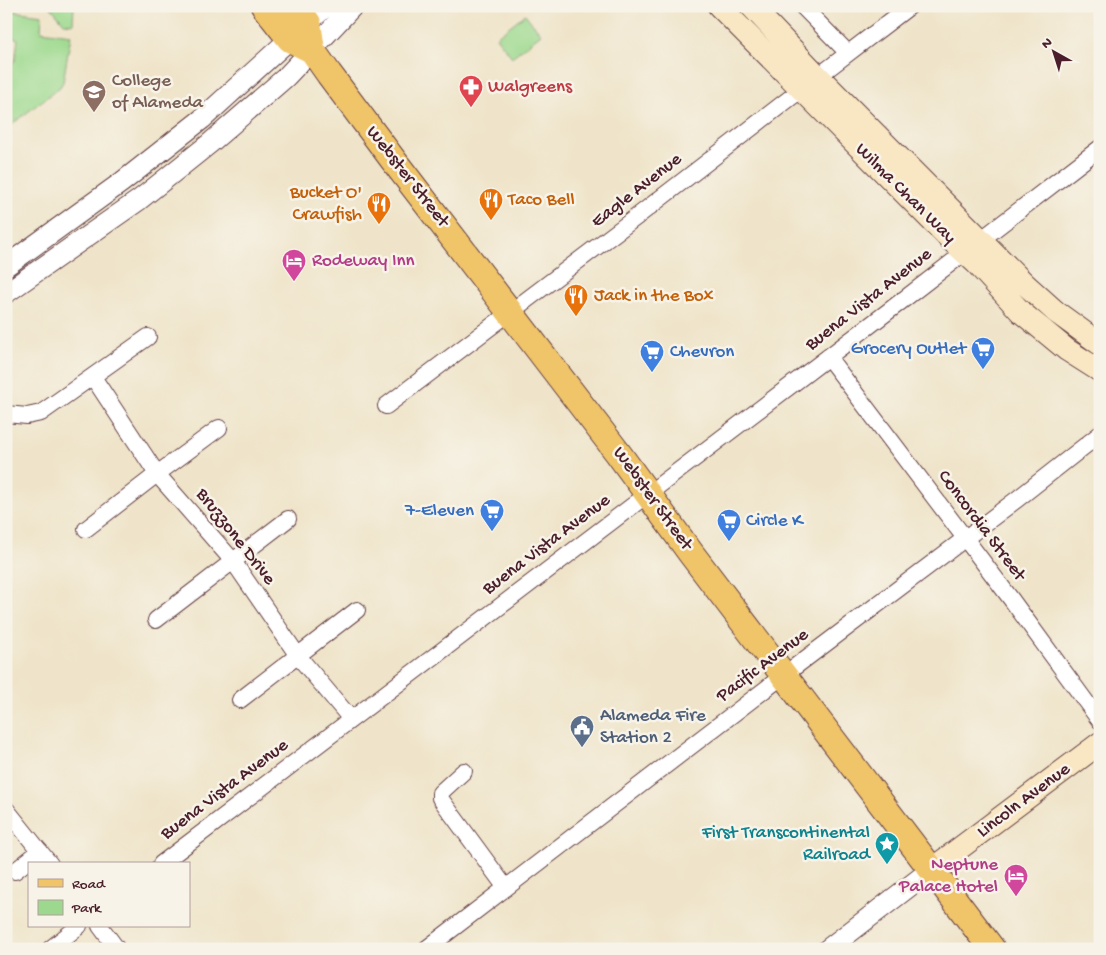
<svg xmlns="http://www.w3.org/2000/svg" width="1106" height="955" viewBox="0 0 1106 955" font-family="'Gochi Hand',sans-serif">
	<rect width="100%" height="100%" fill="#f7f3e8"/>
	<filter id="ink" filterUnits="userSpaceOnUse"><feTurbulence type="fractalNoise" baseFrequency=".02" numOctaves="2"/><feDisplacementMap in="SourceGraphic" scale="10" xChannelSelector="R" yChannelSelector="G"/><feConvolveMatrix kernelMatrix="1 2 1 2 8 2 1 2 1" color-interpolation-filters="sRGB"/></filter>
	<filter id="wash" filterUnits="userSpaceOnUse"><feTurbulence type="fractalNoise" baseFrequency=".0096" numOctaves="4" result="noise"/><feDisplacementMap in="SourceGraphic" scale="20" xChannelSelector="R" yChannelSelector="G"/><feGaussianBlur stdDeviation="1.12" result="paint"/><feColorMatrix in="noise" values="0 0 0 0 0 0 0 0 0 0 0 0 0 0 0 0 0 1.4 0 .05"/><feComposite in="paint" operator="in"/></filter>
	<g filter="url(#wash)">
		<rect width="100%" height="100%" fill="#efe4c9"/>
		<path fill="#9cd98e" stroke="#737c5c" d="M50,6H74L73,24L64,23Z
			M6,10L42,15L41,31L71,35L63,82L60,87L6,129V67L15,61L18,39L6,36Z
			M525,14L541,34L512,57L496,37Z"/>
	</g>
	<g filter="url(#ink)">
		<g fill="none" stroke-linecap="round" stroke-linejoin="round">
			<defs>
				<path id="minor" d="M802,6L848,53
					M828,357L1011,599L1100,721
					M93,377L157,474L233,561L298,656L351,719
					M386,406L635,218L829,68L910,6
					M6,414L27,416L41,413L148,337
					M86,529L157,474L219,428
					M156,620L288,519
					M240,700L357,610
					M464,771L440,793V798L506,888
					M6,809L50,864
					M161,864L890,310L1100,148
					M15,871L40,851
					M100,926L117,949
					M50,949L79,926
					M426,949L784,675L1016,500L1100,434"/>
				<path id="tertiary" d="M6,266L122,182L202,119L326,6
					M6,293L139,200L209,144L286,77L353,6
					M828,949L932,869"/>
				<path id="secondary" d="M719,6L952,241L977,264L1021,312L1067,350L1100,371
					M751,6L818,76L1026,285L1056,312L1100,344
					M932,869L1100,743"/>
				<path id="primary" d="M264,6L290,39L312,50
					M296,6L308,23L312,50L329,74L394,161L618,453L690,552L992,949"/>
			</defs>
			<use href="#minor" stroke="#633d43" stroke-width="18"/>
			<use href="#tertiary" stroke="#633d43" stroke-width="22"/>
			<use href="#secondary" stroke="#633d43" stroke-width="24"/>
			<use href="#primary" stroke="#633d43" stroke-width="28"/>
			<use href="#minor" stroke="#fff" stroke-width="16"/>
			<use href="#tertiary" stroke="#fff" stroke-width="20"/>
			<use href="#secondary" stroke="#f9e7c3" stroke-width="22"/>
			<use href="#primary" stroke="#f0c469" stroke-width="26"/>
		</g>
	</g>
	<defs>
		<symbol id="pharmacy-pin" viewBox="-11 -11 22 30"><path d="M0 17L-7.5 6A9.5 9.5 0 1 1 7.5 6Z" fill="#e0444e" stroke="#f7f3e8"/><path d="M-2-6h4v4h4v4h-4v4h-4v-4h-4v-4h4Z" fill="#fff"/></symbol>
		<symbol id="university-pin" viewBox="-11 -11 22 30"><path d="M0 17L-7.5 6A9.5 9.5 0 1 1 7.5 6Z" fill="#8d6e63" stroke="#f7f3e8"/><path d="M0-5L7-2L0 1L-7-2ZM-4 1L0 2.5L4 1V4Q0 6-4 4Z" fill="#fff"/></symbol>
		<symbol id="restaurant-pin" viewBox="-11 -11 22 30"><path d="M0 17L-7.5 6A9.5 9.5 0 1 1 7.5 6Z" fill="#e8710a" stroke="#f7f3e8"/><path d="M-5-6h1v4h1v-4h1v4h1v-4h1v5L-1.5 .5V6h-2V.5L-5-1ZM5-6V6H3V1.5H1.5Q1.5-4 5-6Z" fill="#fff"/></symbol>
		<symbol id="hotel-pin" viewBox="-11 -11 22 30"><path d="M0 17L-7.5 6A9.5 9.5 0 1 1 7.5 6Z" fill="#d1479c" stroke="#f7f3e8"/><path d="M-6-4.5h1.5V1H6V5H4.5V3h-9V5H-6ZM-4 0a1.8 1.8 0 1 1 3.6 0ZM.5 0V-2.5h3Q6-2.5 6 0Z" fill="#fff"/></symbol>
		<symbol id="supermarket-pin" viewBox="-11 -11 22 30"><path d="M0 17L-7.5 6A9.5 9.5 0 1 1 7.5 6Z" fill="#3f7fe0" stroke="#f7f3e8"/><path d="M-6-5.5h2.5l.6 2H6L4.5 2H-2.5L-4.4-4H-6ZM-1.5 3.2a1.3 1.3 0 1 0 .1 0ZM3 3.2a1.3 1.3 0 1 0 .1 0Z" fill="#fff"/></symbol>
		<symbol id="civic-pin" viewBox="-11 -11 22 30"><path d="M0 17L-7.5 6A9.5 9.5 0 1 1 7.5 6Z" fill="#5c6f8a" stroke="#f7f3e8"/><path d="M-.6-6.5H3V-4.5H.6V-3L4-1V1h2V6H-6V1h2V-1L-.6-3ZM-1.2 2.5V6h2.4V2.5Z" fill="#fff"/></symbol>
		<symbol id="sight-pin" viewBox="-11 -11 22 30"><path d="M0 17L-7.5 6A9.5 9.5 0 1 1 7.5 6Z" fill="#0f9aa8" stroke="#f7f3e8"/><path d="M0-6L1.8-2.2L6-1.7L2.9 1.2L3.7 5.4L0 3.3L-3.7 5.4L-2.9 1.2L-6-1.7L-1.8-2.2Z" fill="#fff"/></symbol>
	</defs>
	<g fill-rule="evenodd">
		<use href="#pharmacy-pin" x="457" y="73" width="28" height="38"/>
		<use href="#university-pin" x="80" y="78" width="28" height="38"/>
		<use href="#restaurant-pin" x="477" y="186" width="28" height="38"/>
		<use href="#restaurant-pin" x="365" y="190" width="28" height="38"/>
		<use href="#hotel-pin" x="280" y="247" width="28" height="38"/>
		<use href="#restaurant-pin" x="562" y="282" width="28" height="38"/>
		<use href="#supermarket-pin" x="969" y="335" width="28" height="38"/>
		<use href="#supermarket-pin" x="638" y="338" width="28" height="38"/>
		<use href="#supermarket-pin" x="478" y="497" width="28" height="38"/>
		<use href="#supermarket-pin" x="715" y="507" width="28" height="38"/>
		<use href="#civic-pin" x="568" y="713" width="28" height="38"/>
		<use href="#sight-pin" x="873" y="830" width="28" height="38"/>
		<use href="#hotel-pin" x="1002" y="862" width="28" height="38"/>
	</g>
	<g text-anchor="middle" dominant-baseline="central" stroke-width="5" stroke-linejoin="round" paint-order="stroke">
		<g font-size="19" fill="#785e54" stroke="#f7f3e8" text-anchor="start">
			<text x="112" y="81">College<tspan x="112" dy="22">of Alameda</tspan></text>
		</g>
		<g font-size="19" fill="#be3a42" stroke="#f7f3e8" text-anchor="start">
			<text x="488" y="87">Walgreens</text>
		</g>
		<g font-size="19" fill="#4a1f2b" stroke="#f7f3e8">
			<text transform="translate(407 177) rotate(52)">Webster Street</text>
			<text transform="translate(637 191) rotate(-38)">Eagle Avenue</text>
			<text transform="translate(905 194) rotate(45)">Wilma Chan Way</text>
			<text transform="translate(869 300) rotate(-38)">Buena Vista Avenue</text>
			<text transform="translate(652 499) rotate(54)">Webster Street</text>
			<text transform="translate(981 526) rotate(53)">Concordia Street</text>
			<text transform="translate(235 537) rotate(52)">Bruzzone Drive</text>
			<text transform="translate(547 545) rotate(-37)">Buena Vista Avenue</text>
			<text transform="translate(763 666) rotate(-37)">Pacific Avenue</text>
			<text transform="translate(225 790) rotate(-37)">Buena Vista Avenue</text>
			<text transform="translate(1024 801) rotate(-37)">Lincoln Avenue</text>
		</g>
		<g font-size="19" fill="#c56008" stroke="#f7f3e8" text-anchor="start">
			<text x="362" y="193" text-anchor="end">Bucket O'<tspan x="362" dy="22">Crawfish</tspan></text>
			<text x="508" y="200">Taco Bell</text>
			<text x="594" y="296">Jack in the Box</text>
		</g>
		<g font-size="19" fill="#b23c85" stroke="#f7f3e8" text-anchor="start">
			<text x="312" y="261">Rodeway Inn</text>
			<text x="998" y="865" text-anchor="end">Neptune<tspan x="998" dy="22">Palace Hotel</tspan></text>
		</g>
		<g font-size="19" fill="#366cbe" stroke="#f7f3e8" text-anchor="end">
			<text x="966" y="349">Grocery Outlet</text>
			<text x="670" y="352" text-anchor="start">Chevron</text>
			<text x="474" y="511">7-Eleven</text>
			<text x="746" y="521" text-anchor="start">Circle K</text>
		</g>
		<g font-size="19" fill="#4e5e75" stroke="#f7f3e8" text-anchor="start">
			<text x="600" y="716">Alameda Fire<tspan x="600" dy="22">Station 2</tspan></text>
		</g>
		<g font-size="19" fill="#0d838f" stroke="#f7f3e8" text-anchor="end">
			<text x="870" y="833">First Transcontinental<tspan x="870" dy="22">Railroad</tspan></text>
		</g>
	</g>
	<rect width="1106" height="955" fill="none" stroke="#f7f3e8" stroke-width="25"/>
	<rect x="28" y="862" width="162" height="65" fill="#f7f3e8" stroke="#b29e9c"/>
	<rect x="38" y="879" width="25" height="8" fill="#f0c469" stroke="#b29e9c"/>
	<text x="72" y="888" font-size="15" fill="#4a1f2b">Road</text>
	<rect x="38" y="900" width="25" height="15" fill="#9cd98e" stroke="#b29e9c"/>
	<text x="72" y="912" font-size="15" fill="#4a1f2b">Park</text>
	<g transform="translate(1054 52) rotate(321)" stroke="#f7f3e8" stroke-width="4" paint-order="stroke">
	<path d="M0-4L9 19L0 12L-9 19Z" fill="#4a1f2b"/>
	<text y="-8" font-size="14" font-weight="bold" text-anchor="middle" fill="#4a1f2b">N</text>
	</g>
</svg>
